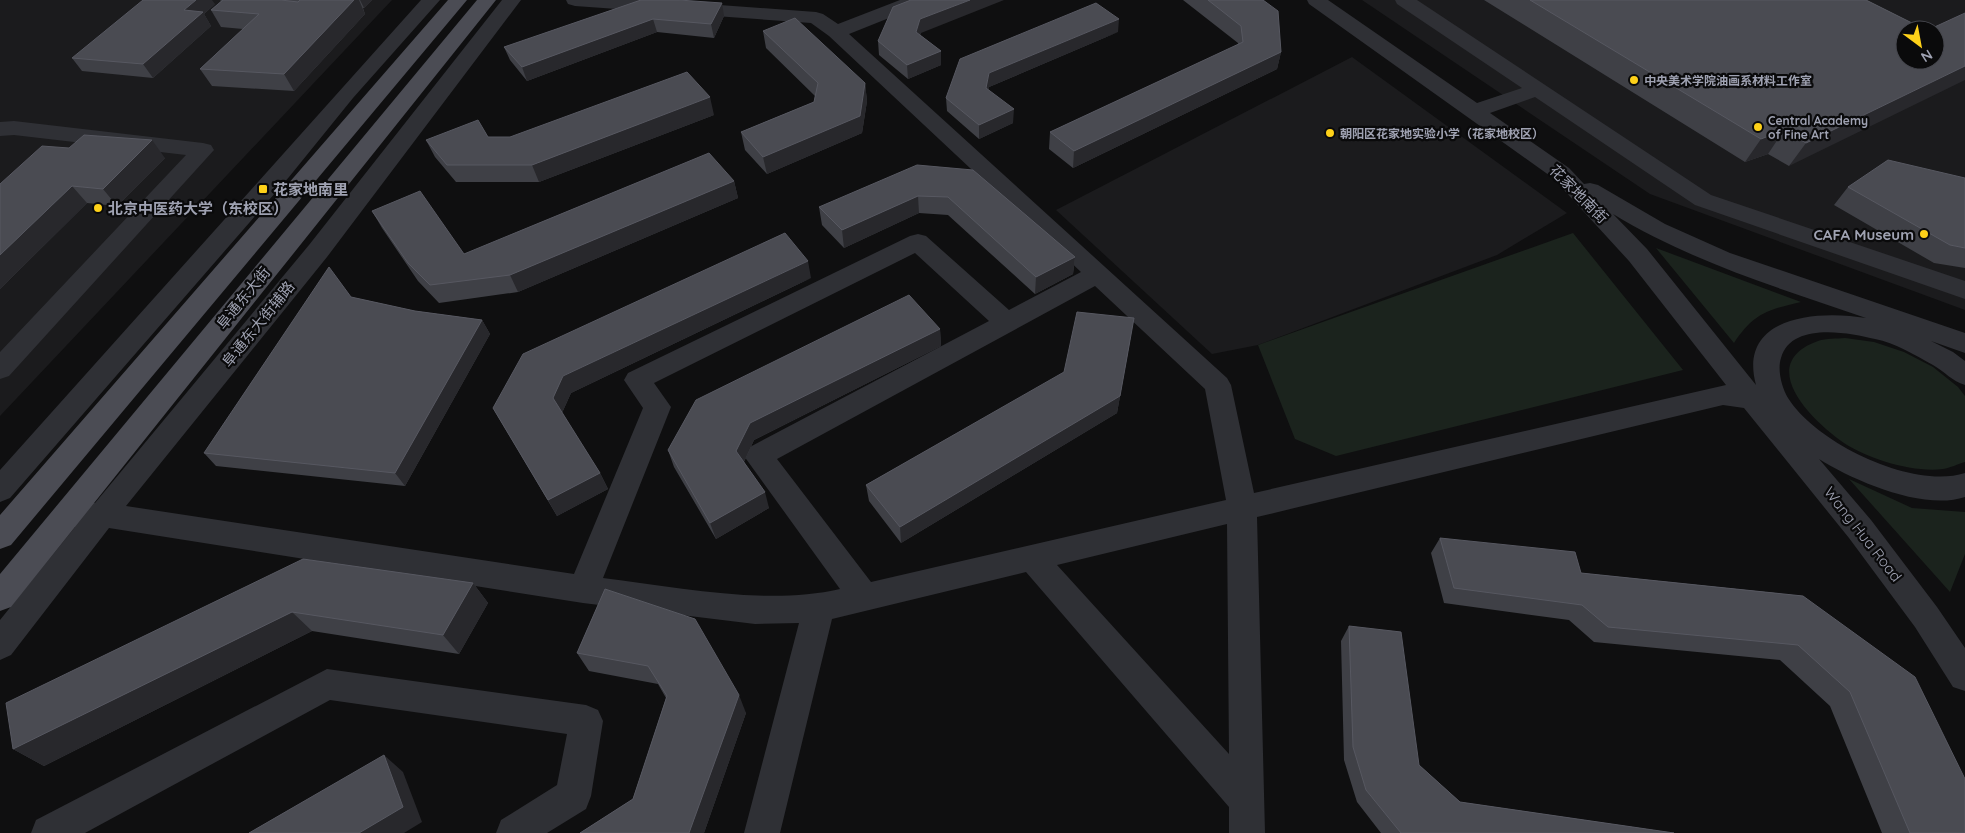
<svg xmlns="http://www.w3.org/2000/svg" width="1965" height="833" viewBox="0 0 1965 833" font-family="Quicksand,'Noto Sans SC',sans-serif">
	<rect width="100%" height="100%" fill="#0f0f10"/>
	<path fill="#1b1b1d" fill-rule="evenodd" d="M0,0H392L0,416Z
		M1362,0H1965V310L1650,194ZM1905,30H1935V60H1905Z
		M1352,57L1567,213L1497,255L1258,345L1212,354L1056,210Z"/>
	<path fill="#1b231d" d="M1573,233L1683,370L1336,456L1295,439L1258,345Z
		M1656,248L1801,302C1767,310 1754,313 1734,343Z
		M1845,338L1874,342L1904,352L1933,367L1958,387L1965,396V462C1958,464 1950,468 1943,469C1913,473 1869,459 1844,443C1812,421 1754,364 1818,341C1826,338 1837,339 1845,338Z
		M1849,479L1912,508L1965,512V554L1950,592Z"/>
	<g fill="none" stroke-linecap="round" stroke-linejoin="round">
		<path fill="#2f3035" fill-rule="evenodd" d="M421,0H440L353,98L289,177L10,498L0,502V470Z
			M502,0H521L327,257L126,506L574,574L643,408L624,380L628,373L910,236L918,234L926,236L1009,310L1081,272L829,36L811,23L575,6L568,4L566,0H651L816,12L823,14L838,24L900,0H926L924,4L849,34L1227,378L1231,385L1254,493L1726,385L1629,261L1553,178L1309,4L1307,0H1328L1477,103L1522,88L1397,4L1395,0H1417L1711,195L1965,281V299L1695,205L1535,97L1490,113L1569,168L1584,184L1590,183L1598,185L1665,224L1730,253L1965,333V353L1931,341L1953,352L1965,361V385C1952,381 1945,372 1933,365C1915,355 1895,343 1875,339C1847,332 1791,322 1781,358C1777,370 1782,388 1788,398C1816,443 1913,490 1965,473V497C1924,511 1854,481 1819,459L1871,520L1937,607L1965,648V691L1953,687L1915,627L1849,538L1744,408L1723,405L1257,517L1265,833H1229V807L1026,572L832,619L780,833H744L799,623L755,624L583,603L109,528L11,655L0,660V620L75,527L57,524L52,515L57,506L67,503H95L309,245ZM1613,214C1692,262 1779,288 1866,318C1819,310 1737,315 1756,385L1647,249ZM915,253L989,321L748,448L744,456L840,589C766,606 678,587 603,578L671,407L654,383ZM1095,286L1205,389L1226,500L871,582L777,459ZM1227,524L1229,754L1057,565Z
			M14,121L203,143L211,145L214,150L9,376L0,379V352L186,155L14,135L0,136V122Z
			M327,669L586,705L598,710L603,721L591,796L586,809L547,833H496L501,820L557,785L567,734L330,700L85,833H31L36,820Z"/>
		<path fill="#4b4c54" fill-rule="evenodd" d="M448,0H467L11,545L0,549V515Z
			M477,0H496L11,607L0,611V574Z"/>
	</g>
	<path fill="#3f4046" d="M220,0H372L364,8H363L365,14L294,91L212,86L200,69L243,29L221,27L211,10L221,1Z
		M641,0L724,16L714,38L657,32L527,81L510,60L504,47Z
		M1183,0H1263L1281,52L1277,69L1073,168L1049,149L1050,132L1238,45V43Z
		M1484,0H1866L1926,30L1789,166L1768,154L1745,162Z
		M215,4L204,14L211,26L153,78L82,71L72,58Z
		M763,31L865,83L867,101L862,133L767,174L745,150L741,132L814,102L815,96L766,48Z
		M1118,32L989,87L988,90L1013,123L979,139L947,111L946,98Z
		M921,33L920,35L941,51V65L908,79L879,55L878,41Z
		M714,115L539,182H456L435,157L426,140L488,137H510Z
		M69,148L165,158L117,206L87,203L0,289V184Z
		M973,170L1075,257L1073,274L1035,294L948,215L919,213L844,248L822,225L819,207Z
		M1965,178V268L1934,263L1834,205L1848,187Z
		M734,181L738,198L518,292L439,303L418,281L382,228L372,211L464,254Z
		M811,278L571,393L562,413L600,473L608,489L557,516L493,408Z
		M351,297L415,311L482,320L490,334L405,486L216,466L204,453Z
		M940,329L941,346L754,440L744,462L769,508L716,539L674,467L668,450Z
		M1131,335L1117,413L901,543L869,501L866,485Z
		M1440,538L1581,573L1803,596L1965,833H1882L1830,706L1780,660L1594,642L1569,620L1444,603L1431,553Z
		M303,559L473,583L488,603L459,654L312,631L44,766L13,749Z
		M605,589L746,713L704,833H580L633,799L666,698L658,684L589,671L577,653Z
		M1349,626L1419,765L1460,802L1674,833H1381L1357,802L1344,760L1341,641Z"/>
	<path fill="#28282c" d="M196,0H212L215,4L204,14L211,26L153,78L143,64L184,10Z
		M354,0H359L365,14L294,91L284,74Z
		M360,0H372L364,8Z
		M970,0H1004L921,33L917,46L916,32L920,19Z
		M722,3L724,16L714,38L711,24Z
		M653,19L657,32L527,81L522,67Z
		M1119,19L1118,32L989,87L986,101V88L989,73Z
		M941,51V65L908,79L907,65Z
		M1281,52L1277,69L1073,168L1074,151Z
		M1965,66V80L1789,166L1806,143Z
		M865,83L867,101L862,133L767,174L763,157Z
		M710,97L714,115L539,182L532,165Z
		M1014,109L1013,123L979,139V125Z
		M1784,130L1768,154L1745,162L1761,139Z
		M152,140L165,158L117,206L103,189Z
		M734,181L738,198L518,292L510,275Z
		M72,186L87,203L0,289V255Z
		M918,196L919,213L844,248L842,230Z
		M1075,257L1073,274L1035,294L1036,277Z
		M808,261L811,278L571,393L561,415L553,398L563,376Z
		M1134,318L1117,413L901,543L900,527Z
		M482,320L490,334L405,486L395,473Z
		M940,329L941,346L754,440L741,468L736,451L750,423Z
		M600,473L608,489L557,516L548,500Z
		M765,492L769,508L716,539L710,523Z
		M473,583L488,603L459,654L443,635Z
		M292,612L312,631L44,766L13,749Z
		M739,695L746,713L704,833H689Z
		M384,755L403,772L422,822L404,833H359Z"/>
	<path fill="#4a4b52" stroke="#575861" d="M143,0H196L184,10L203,12L143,64L72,58Z
		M223,0H281L298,2L300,0H354L284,74L200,69L259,14L211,10Z
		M641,0H679L722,3L711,24L653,19L522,67L504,47Z
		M911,0H970L920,19L916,32L941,51L907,65L878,41L893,7Z
		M1208,0H1263L1278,11L1281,52L1074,151L1050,132L1243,42L1241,26Z
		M1530,0H1866L1926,30H1905V60H1935V30H1928L1965,13V66L1806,143L1784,130L1761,139Z
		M1096,3L1119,19L989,73L986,88L1014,109L979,125L946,98L960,59Z
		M795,18L865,83L860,116L763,157L741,132L814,102L818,83L763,31Z
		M687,72L710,97L532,165H447L426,140L478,120L488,137H510Z
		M84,135L152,140L103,189L72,186L0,255V184L42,146L69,148Z
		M709,153L734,181L510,275L430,285L408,263L372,211L420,191L464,254Z
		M1888,160L1965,178V248L1950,245L1848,187Z
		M917,165L973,170L1075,257L1036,277L948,197L918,196L842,230L819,207Z
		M785,233L808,261L563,376L553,398L600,473L548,500L493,408L523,354Z
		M329,267L351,297L415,311L482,320L395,473L204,453Z
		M909,295L940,329L750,423L736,451L765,492L710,523L668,450L696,400Z
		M1077,312L1134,318L1120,396L900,527L866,485L1064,372Z
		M1440,538L1575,552L1581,573L1803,596L1915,677L1965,779V833H1910L1850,692L1798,645L1608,627L1582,605L1454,588Z
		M303,559L473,583L443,635L292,612L13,749L6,703Z
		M605,589L695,619L739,695L689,833H580L633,799L667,696L648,666L577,653Z
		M1349,626L1401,632L1419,765L1460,802L1674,833H1401L1366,790L1353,747Z
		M384,755L403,807L359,833H249Z"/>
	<g fill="#fed119" stroke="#0a0a0b" stroke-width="2">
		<circle cx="1634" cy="80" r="5"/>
		<circle cx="1758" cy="127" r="5"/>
		<circle cx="1330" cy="133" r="5"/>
		<rect x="258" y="184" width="10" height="10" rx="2.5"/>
		<circle cx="98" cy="208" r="5"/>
		<circle cx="1924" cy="234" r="5"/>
	</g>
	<g text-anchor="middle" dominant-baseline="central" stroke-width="4.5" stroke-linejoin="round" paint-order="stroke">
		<g font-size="12" font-weight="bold" fill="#9fa2b2" stroke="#0a0a0b" text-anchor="start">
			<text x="1644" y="80">中央美术学院油画系材料工作室</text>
			<text x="1768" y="120">Central Academy<tspan x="1768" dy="14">of Fine Art</tspan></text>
			<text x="1340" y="133">朝阳区花家地实验小学（花家地校区）</text>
		</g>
		<g font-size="15" font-weight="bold" fill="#9fa2b2" stroke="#0a0a0b" text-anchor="start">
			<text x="273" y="189">花家地南里</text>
			<text x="108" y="208">北京中医药大学（东校区）</text>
			<text x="1914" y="234" text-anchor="end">CAFA Museum</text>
		</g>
		<g font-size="15" fill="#9fa2b2" stroke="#0a0a0b">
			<text transform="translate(1579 194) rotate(45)">花家地南街</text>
			<text transform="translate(243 298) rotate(-51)">阜通东大街</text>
			<text transform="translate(258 324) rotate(-51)">阜通东大街辅路</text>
			<text transform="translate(1863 534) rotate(52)">Wang Hua Road</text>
		</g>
	</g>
	<g transform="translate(1920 45) rotate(148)"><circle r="24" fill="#0a0a0b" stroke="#46474e"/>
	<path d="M0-4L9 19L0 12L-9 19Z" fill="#fed119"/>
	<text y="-8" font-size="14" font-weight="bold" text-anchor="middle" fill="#9fa2b2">N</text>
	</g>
</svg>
